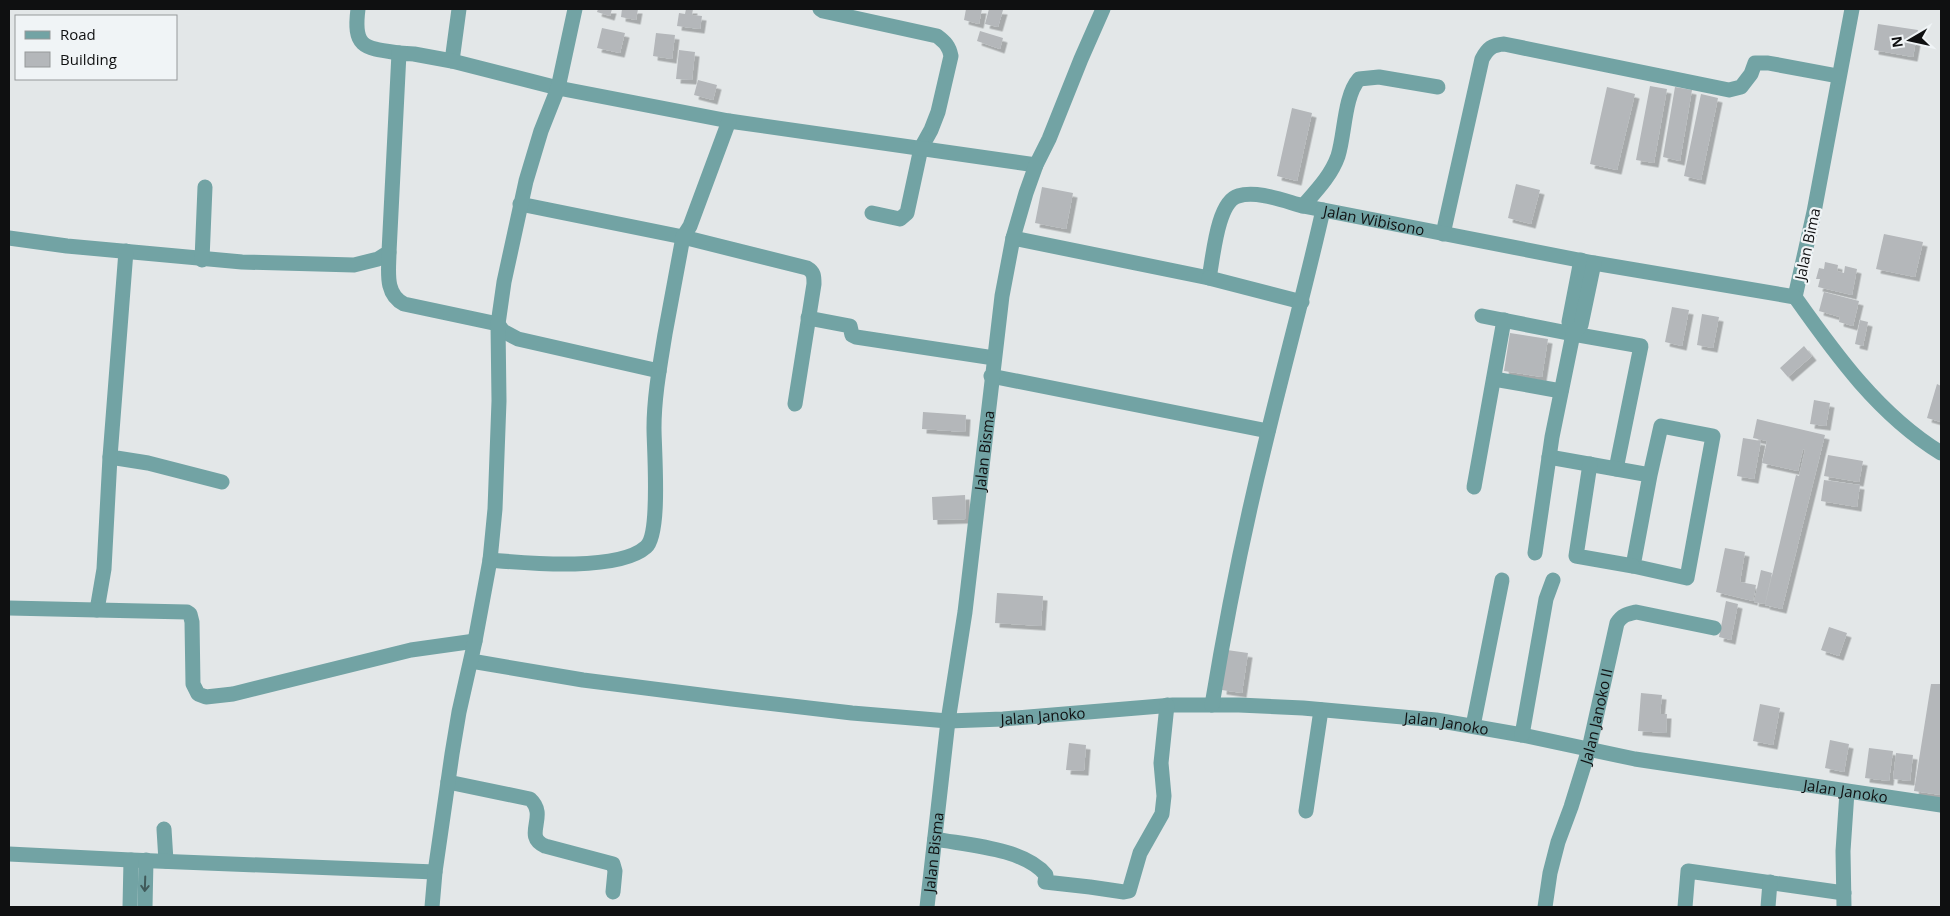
<svg xmlns="http://www.w3.org/2000/svg" width="1950" height="916" viewBox="0 0 1950 916" font-family="'Open Sans',sans-serif">
	<defs>
		<filter id="shadow"><feDropShadow dx="4.5" dy="4.5" stdDeviation="0" flood-color="#0004"/></filter>
	</defs>
	<rect width="100%" height="100%" fill="#e3e7e8"/>
	<path fill="#b4b7ba" filter="url(#shadow)" d="M598,9H612L610,16L597,12Z
		M622,9H638L636,20L621,17Z
		M686,9H693L692,15L702,16L700,29L677,26L679,13L685,14Z
		M966,9H982L979,24L964,20Z
		M989,9L1003,10L998,27L985,24Z
		M1878,24L1918,30L1913,57L1874,50Z
		M602,28L625,33L620,53L597,48Z
		M980,31L1003,38L1000,49L977,41Z
		M656,33L675,35L672,59L653,56Z
		M679,50L695,52L692,80L676,79Z
		M698,80L717,85L713,100L694,95Z
		M1650,86L1667,89L1654,163L1636,160Z
		M1607,87L1635,94L1617,170L1590,164Z
		M1675,87L1692,90L1680,161L1663,157Z
		M1701,94L1718,98L1701,180L1684,176Z
		M1292,108L1312,113L1297,181L1277,176Z
		M1516,184L1540,190L1531,224L1508,218Z
		M1042,187L1073,193L1066,229L1035,223Z
		M1884,234L1923,242L1915,277L1876,269Z
		M1825,262L1838,265L1837,271L1844,273L1845,266L1857,269L1852,295L1818,287L1820,279H1816L1819,268L1824,269Z
		M1824,292L1859,301L1853,326L1839,322L1840,317L1819,311Z
		M1672,307L1689,310L1682,346L1665,342Z
		M1702,314L1719,317L1713,348L1697,345Z
		M1860,320L1868,322L1863,346L1855,344Z
		M1510,333L1548,339L1542,377L1504,371Z
		M1804,346L1812,356L1788,377L1780,368Z
		M1937,384L1941,386V422L1927,418Z
		M1814,400L1830,403L1826,426L1810,424Z
		M923,412L966,415L965,432L922,429Z
		M1757,419L1825,435L1782,609L1765,605L1796,475L1799,476L1805,450L1803,449L1798,471L1762,463L1767,441L1753,438Z
		M1743,438L1761,441L1754,479L1737,476Z
		M1828,455L1863,461L1859,482L1824,476Z
		M1824,480L1860,485L1857,507L1821,501Z
		M965,495L966,519L933,520L932,497Z
		M1725,548L1745,552L1740,582L1756,585L1753,601L1716,592Z
		M1761,570L1772,573L1765,604L1754,602Z
		M997,593L1043,596L1041,626L995,623Z
		M1726,601L1738,604L1731,640L1719,637Z
		M1829,627L1847,633L1839,656L1821,650Z
		M1227,650L1248,653L1242,693L1222,690Z
		M1931,684H1941V795L1914,791Z
		M1641,693L1662,695L1660,714H1667L1666,733L1638,731Z
		M1760,704L1780,708L1773,745L1753,741Z
		M1830,740L1849,744L1844,772L1825,768Z
		M1069,743L1086,745L1084,771L1066,770Z
		M1869,748L1893,751L1889,781L1865,778Z
		M1896,753L1913,755L1910,781L1893,779Z"/>
	<g fill="none" stroke-linecap="round" stroke-linejoin="round">
		<g stroke="#72a3a4" stroke-width="15">
			<path d="M358,9C353,48 364,48 399,53"/>
			<path d="M820,9L823,11L937,36C945,42 949,46 951,56L938,112L931,130L921,148L907,213L900,219L872,213"/>
			<path d="M1852,9L1814,212L1795,297C1836,355 1879,415 1941,453"/>
			<path d="M452,61L459,9"/>
			<path d="M520,204L683,237L807,268C814,272 814,276 814,284L795,404"/>
			<path d="M1303,206C1316,191 1331,176 1338,156C1345,134 1344,96 1359,79L1379,77L1438,87"/>
			<path d="M1443,234L1482,59C1488,48 1492,45 1504,44L1729,90L1741,87L1751,74L1755,63H1768L1838,76"/>
			<path d="M9,238L67,246L242,262L354,265L378,259L389,252L399,53L414,54L452,61L558,88L729,121L1036,165"/>
			<path id="s1" d="M1013,238L1209,278C1213,259 1217,202 1238,196C1257,190 1284,201 1303,206L1594,263L1795,297"/>
			<path d="M126,251L110,457L148,463L222,482"/>
			<path d="M389,252C389,270 384,294 404,304L498,324L503,331L518,339L659,371"/>
			<path d="M202,260L205,187"/>
			<path d="M1209,278L1302,302"/>
			<path d="M1482,316L1573,334L1569,322L1581,260"/>
			<path d="M808,318L850,326L852,335L856,337L994,358"/>
			<path d="M1573,334L1641,346L1616,469"/>
			<path d="M991,376L1268,431"/>
			<path d="M1494,379L1561,391"/>
			<path d="M1549,457L1650,475L1633,566L1687,578L1713,436L1661,426L1650,475"/>
			<path d="M1590,464L1576,556L1633,566"/>
			<path d="M1474,487L1504,320"/>
			<path d="M1535,553L1552,437L1573,334L1581,325L1594,263"/>
			<path d="M490,560C526,563 618,572 646,547C661,534 654,450 654,428C654,397 660,365 665,334C671,302 677,269 683,237L690,226L729,121"/>
			<path d="M9,608L97,610L104,569L110,457"/>
			<path d="M97,610L187,612L190,614L192,622L193,684L198,694L206,697L233,694L411,650L475,641"/>
			<path id="s2" d="M471,661L583,680L732,699L852,713L948,721L1003,719L1173,705H1239L1303,708L1436,720L1522,735L1635,759L1941,805"/>
			<path d="M1212,705C1226,620 1243,534 1264,449C1283,369 1305,290 1323,210"/>
			<path d="M1473,726L1502,580"/>
			<path d="M1522,735L1546,599L1553,580"/>
			<path d="M448,782L530,799C549,816 522,836 545,846L613,864L615,871L613,892"/>
			<path d="M1306,811L1321,710"/>
			<path d="M164,829L166,861"/>
			<path d="M935,839C967,845 1024,848 1046,875L1045,882L1090,887L1124,892L1129,891L1140,853L1162,814L1164,796L1161,763L1167,705"/>
			<path d="M9,854L131,860L435,872"/>
			<path d="M130,907L131,860"/>
			<path d="M145,907L146,860"/>
			<path d="M432,907L435,872L452,754L459,712L475,641L490,560L495,509L499,401L498,324L504,282L526,181L541,131L558,88L575,9"/>
			<path id="s3" d="M927,907L948,721L965,612L1002,296L1013,238L1026,193L1036,165L1049,139L1081,59L1103,9"/>
			<path id="s4" d="M1545,907L1550,873L1558,842L1571,807L1589,749L1617,623C1622,615 1627,614 1636,612L1714,628"/>
			<path d="M1685,907L1688,871L1844,893"/>
			<path d="M1768,907L1770,882"/>
			<path d="M1844,907L1843,851L1847,792"/>
		</g>
	</g>
	<defs><path id="oneway-shaft" d="M-6 0H5M1.5-3L5.5 0L1.5 3" fill="none" stroke-width="1.6" stroke-linecap="round" stroke-linejoin="round" transform="scale(1.25)"/></defs>
	<use stroke="#405a5a" href="#oneway-shaft" transform="translate(145 884) rotate(92)"/>
	<g text-anchor="middle" dominant-baseline="central" stroke-width="4.5" stroke-linejoin="round" paint-order="stroke">
		<g font-size="15" fill="#0f1011" stroke="#f0f4f6">
			<text stroke="none"><textPath href="#s1" startOffset="429">Jalan Wibisono</textPath></text>
			<text transform="translate(1807 244) rotate(-78)">Jalan Bima</text>
			<text stroke="none"><textPath href="#s3" startOffset="460">Jalan Bisma</textPath></text>
			<text stroke="none"><textPath href="#s2" startOffset="576">Jalan Janoko</textPath></text>
			<text stroke="none"><textPath href="#s4" startOffset="198">Jalan Janoko II</textPath></text>
			<text stroke="none"><textPath href="#s2" startOffset="981">Jalan Janoko</textPath></text>
			<text stroke="none"><textPath href="#s2" startOffset="1386">Jalan Janoko</textPath></text>
			<text stroke="none"><textPath href="#s3" startOffset="55">Jalan Bisma</textPath></text>
		</g>
	</g>
	<rect width="1950" height="916" fill="none" stroke="#0f1011" stroke-width="20"/>
	<rect x="15" y="15" width="162" height="65" fill="#f0f4f6" stroke="#96999a"/>
	<rect x="25" y="31" width="25" height="8" fill="#72a3a4" stroke="#96999a"/>
	<text x="60" y="40" font-size="15" fill="#0f1011">Road</text>
	<rect x="25" y="52" width="25" height="15" fill="#b4b7ba" stroke="#96999a"/>
	<text x="60" y="65" font-size="15" fill="#0f1011">Building</text>
	<g transform="translate(1910 40) rotate(261)" stroke="#f0f4f6" stroke-width="4" paint-order="stroke">
	<path d="M0-4L9 19L0 12L-9 19Z" fill="#0f1011"/>
	<text y="-8" font-size="14" font-weight="bold" text-anchor="middle" fill="#0f1011">N</text>
	</g>
</svg>
